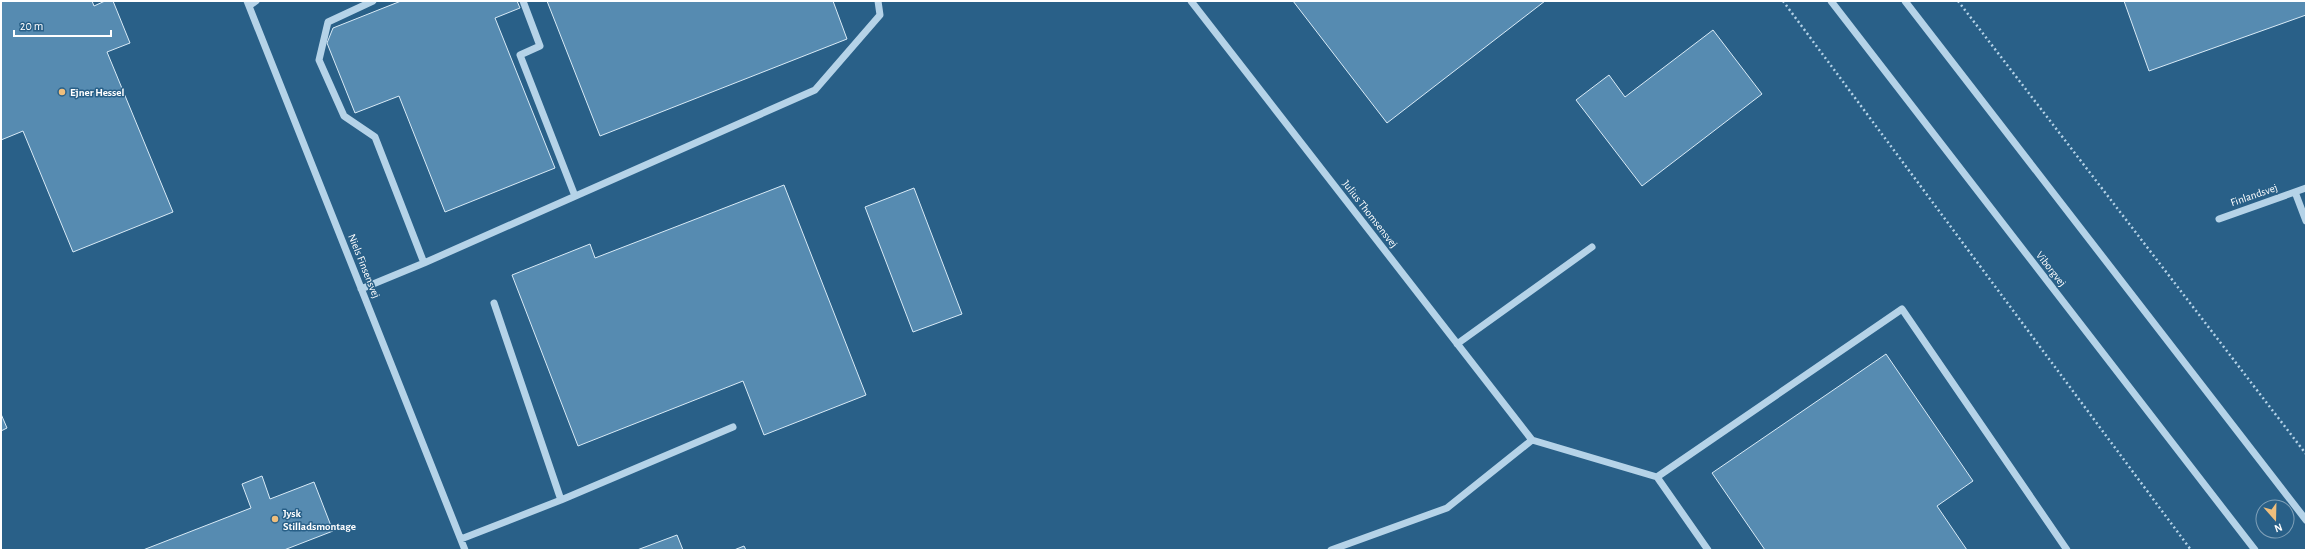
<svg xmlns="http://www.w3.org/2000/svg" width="2307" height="551" viewBox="0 0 2307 551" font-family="'Alegreya Sans',sans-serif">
	<rect width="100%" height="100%" fill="#296088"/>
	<path fill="#568bb1" stroke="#d9ebf7" d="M1,1H92L94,6L105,1H113L130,43L107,52L173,212L73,252L23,131L1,140Z
		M401,1H517L520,8L495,18L555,168L445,212L399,96L355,113L327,43L333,28Z
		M547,1H833L847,39L600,136Z
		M1293,1H1545L1387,123Z
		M2124,1H2306V15L2149,71Z
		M1713,30L1762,94L1642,186L1576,100L1609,75L1625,97Z
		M784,185L866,395L764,435L743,381L578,446L512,275L590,244L595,258Z
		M914,188L962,314L913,332L865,207Z
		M1886,354L1973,481L1937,506L1967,550H1765L1712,473Z
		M1,414L7,428L1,431Z
		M262,476L270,499L314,482L333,531L284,550H143L251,508L242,484Z
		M677,535L683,550H637Z
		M744,546L746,550H734Z"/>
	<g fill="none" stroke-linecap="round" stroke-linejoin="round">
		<path stroke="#b5d3e8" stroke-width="2.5" stroke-dasharray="2 3" stroke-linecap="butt" d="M1783,1L2191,550
			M1958,1L2306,454"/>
		<path stroke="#b5d3e8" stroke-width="7" d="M247,1L465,550
			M523,1L540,46L520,55L575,196
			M1191,1L1532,440
			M1831,1L2255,550
			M1905,1L2306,520
			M249,6L256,1
			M2295,192L2306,221
			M2219,219L2306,188
			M424,263L815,90L880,15L878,1
			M361,289L424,263L375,137L344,116L319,60L328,22L373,1
			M1457,344L1592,247
			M1532,440L1657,477L1708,550
			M1657,477L1902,309L2067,550
			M561,500L733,427
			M461,539L561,500L494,303
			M1331,550L1447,508L1532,440"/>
	</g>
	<g fill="#efbe7c" stroke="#296088" stroke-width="1.5">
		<circle cx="62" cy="92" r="4"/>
		<circle cx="275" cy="519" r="4"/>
	</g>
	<g text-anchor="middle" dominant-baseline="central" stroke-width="3" stroke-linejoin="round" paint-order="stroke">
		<g font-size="11" font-weight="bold" fill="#fff" stroke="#296088" text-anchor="start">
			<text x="70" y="92">Ejner Hessel</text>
			<text x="283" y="513">Jysk<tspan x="283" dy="13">Stilladsmontage</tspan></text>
		</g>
		<g font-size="11" fill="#fff" stroke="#296088">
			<text transform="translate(2254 195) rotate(-19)">Finlandsvej</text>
			<text transform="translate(1370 214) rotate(52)">Julius Thomsensvej</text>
			<text transform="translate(364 266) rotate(68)">Niels Finsensvej</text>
			<text transform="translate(2051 269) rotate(52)">Viborgvej</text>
		</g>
	</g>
	<rect width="2307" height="551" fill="none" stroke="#ffffff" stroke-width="4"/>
	<g transform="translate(2275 519) rotate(160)"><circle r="19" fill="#296088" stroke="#7fa0b8"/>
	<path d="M0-3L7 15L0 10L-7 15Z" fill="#efbe7c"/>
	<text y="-6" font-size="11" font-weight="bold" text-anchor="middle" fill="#ffffff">N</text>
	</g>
	<path d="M14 30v6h97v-6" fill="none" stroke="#ffffff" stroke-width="2"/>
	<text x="20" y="30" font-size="12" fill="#ffffff" stroke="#296088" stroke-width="3" paint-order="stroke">20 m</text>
</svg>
